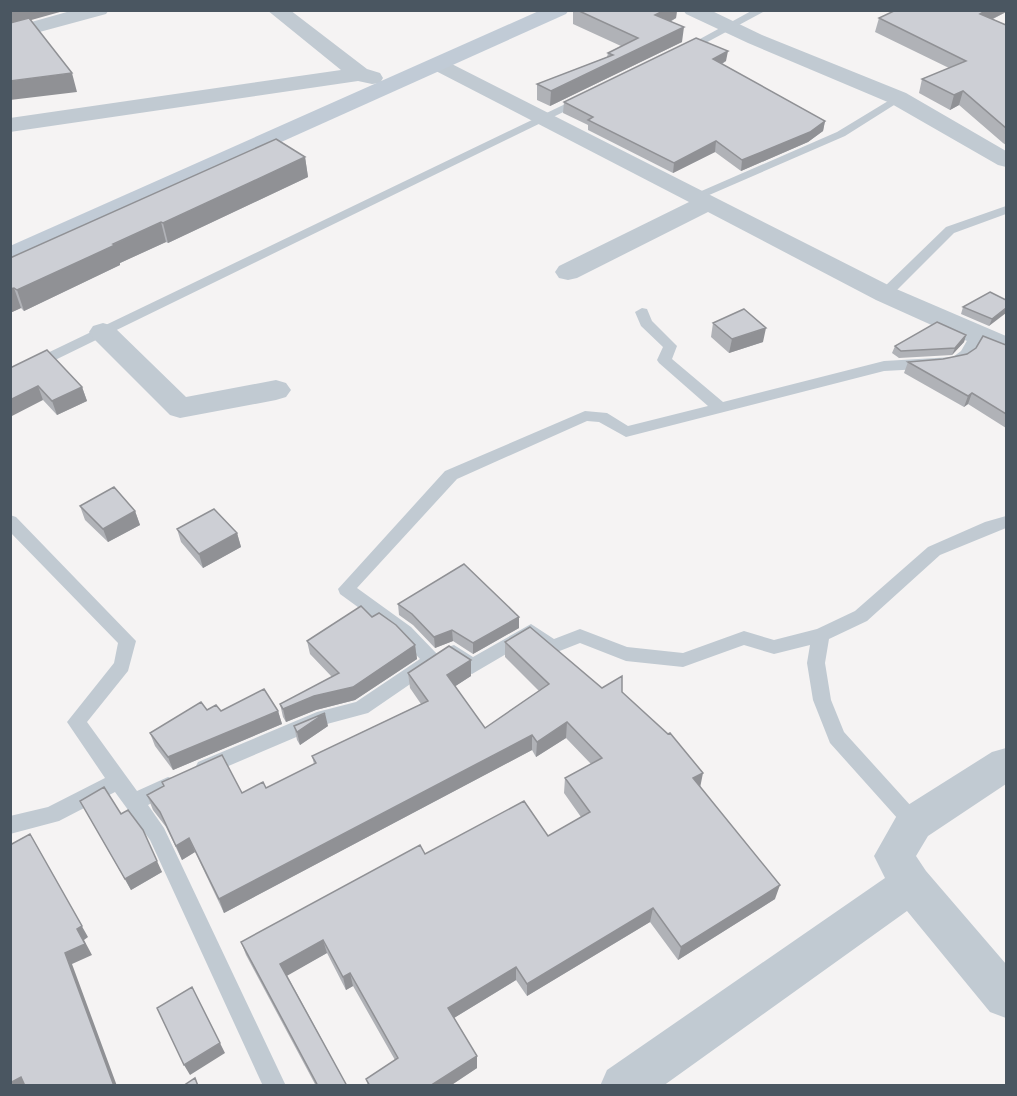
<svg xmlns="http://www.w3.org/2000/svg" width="1017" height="1096" viewBox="0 0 1017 1096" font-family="Lato,sans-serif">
	<rect width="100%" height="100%" fill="#f5f3f3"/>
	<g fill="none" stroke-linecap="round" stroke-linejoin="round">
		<path fill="#c1cad2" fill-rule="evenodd" d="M753,10H767L687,53L678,51Z
			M584,95L588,96V100L10,382V371Z
			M898,95L902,96V100L845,136L700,199H692L690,196L837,132Z
			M1006,206V214L954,233L890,297H880L878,294L880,291L946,227Z
			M642,308L647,309L652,321L677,346L672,359L723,402L884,361L953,357L961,351L972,332H982L984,335L971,357L963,363L939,368L884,371L626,437L599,422L587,421L457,479L357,588L411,627L438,655L441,660L438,665L368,713L327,724L205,776L198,774L195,768L198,762L317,712L356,702L420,659L399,637L340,594L338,589L445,471L585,411L607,413L628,426L708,406L659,363L657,360L663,347L641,326L635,312Z
			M10,515L16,517L136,641L128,671L87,722L137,791L168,777L175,779L178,785L175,791L148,805L164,828L286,1086H263L150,840L115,792L59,821L10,834V816L48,807L105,778L67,722L114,663L118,643L10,532Z
			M1006,516V528L940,555L867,621L829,639L825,663L831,700L844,732L921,817L924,823L921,829L914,832L907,829L830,743L813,700L807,663L810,645L774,654L744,645L683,667L626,661L580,643L552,654L530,640L472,674L466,672L445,652L448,647L454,645L473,657L531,624L554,639L580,629L627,647L683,653L744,631L774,640L817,629L855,611L928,547L985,522Z"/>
		<path fill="#c1cad2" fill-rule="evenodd" d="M74,10H109L106,14L10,40V28Z
			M683,10H710L762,35L906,93L1006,151V167L998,165L890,103L748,43L686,14Z
			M440,58L894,288L1006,336V354L967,341L876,300L708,212L577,278L568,280L559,278L555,272L559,266L689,202L432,69L429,64L432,59Z
			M103,323L113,326L186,397L276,380L286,383L291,390L286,397L276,400L180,418L170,415L93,338L89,332L93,326Z
			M1006,748V784L928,836L916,856L926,871L1006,964V1018L990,1012L907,911L663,1086H600L607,1070L885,878L874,856L900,810L992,752Z"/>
		<path fill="#c1cad2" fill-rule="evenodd" d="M267,10H290L367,69L380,73L383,78L380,83L372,84L358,81L10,132V118L341,70Z"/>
		<path fill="#c1cbd6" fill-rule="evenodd" d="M541,10H569L566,14L10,264V246Z"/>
	</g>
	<path fill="#b0b2b7" d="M573,10H677L676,18L670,22L682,42L550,106L537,100V84L607,57L608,53L621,46L573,24Z
		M1006,12L993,19L1006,25V145L1003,143L959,105L950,110L919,93L922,79L949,68L875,32L879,18Z
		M726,61L722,64L825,121L823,131L808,142L741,171L715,152L673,173L588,130V125L563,113L564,102Z
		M305,157L308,177L168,243L166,242L120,263V265L24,311L21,308L10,313V258Z
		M1006,300L989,326L961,314L963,307Z
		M713,323L763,342L729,353L711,337Z
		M966,335L964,342L952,355L899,358L892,353L895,346Z
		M1006,345V428L968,404L964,407L904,373L908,362L943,359Z
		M10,368L82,387L87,401L57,415L43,400Z
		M80,506L135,511L140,525L108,542L85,520Z
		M177,529L237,533L241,547L203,568L181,542Z
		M398,604L519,628L473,654L453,641L435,648L413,625L399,615Z
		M372,617L415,645L417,659L355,700L316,710L286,722L283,717L280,704L332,677L310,654L307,641Z
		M505,642L602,688L622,692L700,787L775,899L678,960L650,922L527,996L516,980L454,1018L477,1068L450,1086H368L366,1079L395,1060L353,986L346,990L327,953L287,975L347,1086H316L246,955L241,942L425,854L548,836L581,817L564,793L565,778L591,764L566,738L536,757L532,750L224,913L195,852L182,860L166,827L153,810L147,795L242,793L266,788L314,764L312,756L421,704L410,688L408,673L471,660V676L455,686L485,728L539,691L505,657Z
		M207,710L221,711H278L282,724L173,770L155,746L150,733Z
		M294,726H328L300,745L297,740Z
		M80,801L121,814L162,872L131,890Z"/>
	<path fill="#909195" d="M10,10H67L10,26Z
		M665,10H677L676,18L654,30L655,15Z
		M987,10H1006V12L976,27L980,14Z
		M684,27L682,42L550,106L551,91Z
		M728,51L726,61L712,69L713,59Z
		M72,73L77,92L10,100V81Z
		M963,91L959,105L950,110L954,95Z
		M825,121L823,131L808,142L741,171L742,160Z
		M716,141L715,152L673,173L674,163Z
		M305,157L308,177L168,243L163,223Z
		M161,222L166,242L120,263V265L24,311L17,290Z
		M14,288L21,308L10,313V289Z
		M1006,308V313L989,326L992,319Z
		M766,328L763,342L729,353L732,339Z
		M966,335L964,342L952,355L955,348Z
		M38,386L43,400L10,417V400Z
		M82,387L87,401L57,415L52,401Z
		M972,393L968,404L964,407L968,396Z
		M135,511L140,525L108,542L103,529Z
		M237,533L241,547L203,568L199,554Z
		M519,617V628L473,654V643Z
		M452,630L453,641L435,648L434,637Z
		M415,645L417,659L355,700L316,710L286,722L283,709Z
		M471,660V676L448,691L447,675Z
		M278,711L282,724L173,770L168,757Z
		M325,713L328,726L300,745L297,732Z
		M567,722L566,738L536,757L537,742Z
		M532,735V750L224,913L219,899Z
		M703,773L700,788L693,778Z
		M30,834L88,937L84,940L92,955L72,964L117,1086H114L65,953L77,929Z
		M189,838L195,852L182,860L176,846Z
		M157,861L162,872L131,890L125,879Z
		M780,885L775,899L678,960L681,947Z
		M653,908L650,922L527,996V984Z
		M323,940L327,953L285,977L280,964Z
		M516,967V980L449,1021L448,1008Z
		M350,973L353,986L346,990L343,977Z
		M220,1043L225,1053L190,1075L184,1065Z
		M477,1056V1068L450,1086H430Z
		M21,1077L29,1086H10V1083Z"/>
	<path fill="#cdcfd5" stroke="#909195" stroke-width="1.5" d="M577,10H665L655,15L684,27L551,91L537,84L613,55L608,53L638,38Z
		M896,10H987L980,14L1006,25V128L963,91L954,95L922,79L966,61L879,18Z
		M29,18L72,73L10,81V23Z
		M696,38L728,51L713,59L825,121L810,132L742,160L716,141L674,163L588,120L593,117L564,102Z
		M276,139L305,157L163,223L161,222L113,244L115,245L17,290L14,288L10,289V258Z
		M990,292L1006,300V308L992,319L963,307Z
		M744,309L766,328L732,339L713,323Z
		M937,322L966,335L955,348L901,351L895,346Z
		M983,336L1006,345V414L972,393L968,396L908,362L943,359L967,354L976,348Z
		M47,350L82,387L52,401L38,386L10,400V368Z
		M114,487L135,511L103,529L80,506Z
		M214,509L237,533L199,554L177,529Z
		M464,564L519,617L473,643L452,630L434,637L412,614L398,604Z
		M361,606L372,617L379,613L396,625L415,645L353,687L314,696L283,709L280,704L339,673L307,641Z
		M530,627L602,688L622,676V692L668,734L670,733L703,773L693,778L780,885L681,947L653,908L527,984L516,967L448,1008L477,1056L430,1086H370L366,1079L398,1058L350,973L343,977L323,940L280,964L347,1086H318L241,942L420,845L425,854L524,801L548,836L590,812L565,778L602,758L567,722L537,742L532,735L219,899L189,838L176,846L160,812L147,795L164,786L162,782L222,755L242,793L263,782L266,788L316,763L312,756L428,701L408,673L449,646L471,660L447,675L485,728L549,684L505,642Z
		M264,689L278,711L168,757L150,733L201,702L207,710L216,705L221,711Z
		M325,713L297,732L294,726Z
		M104,787L121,814L128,810L143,830L157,861L125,879L80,801Z
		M30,834L82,926L77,929L85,944L65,953L114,1086H25L21,1077L10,1083V845Z
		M192,987L220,1043L184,1065L157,1008Z
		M195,1078L198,1086H183Z"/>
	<rect width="1017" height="1096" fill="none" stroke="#4a5661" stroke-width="24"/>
</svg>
